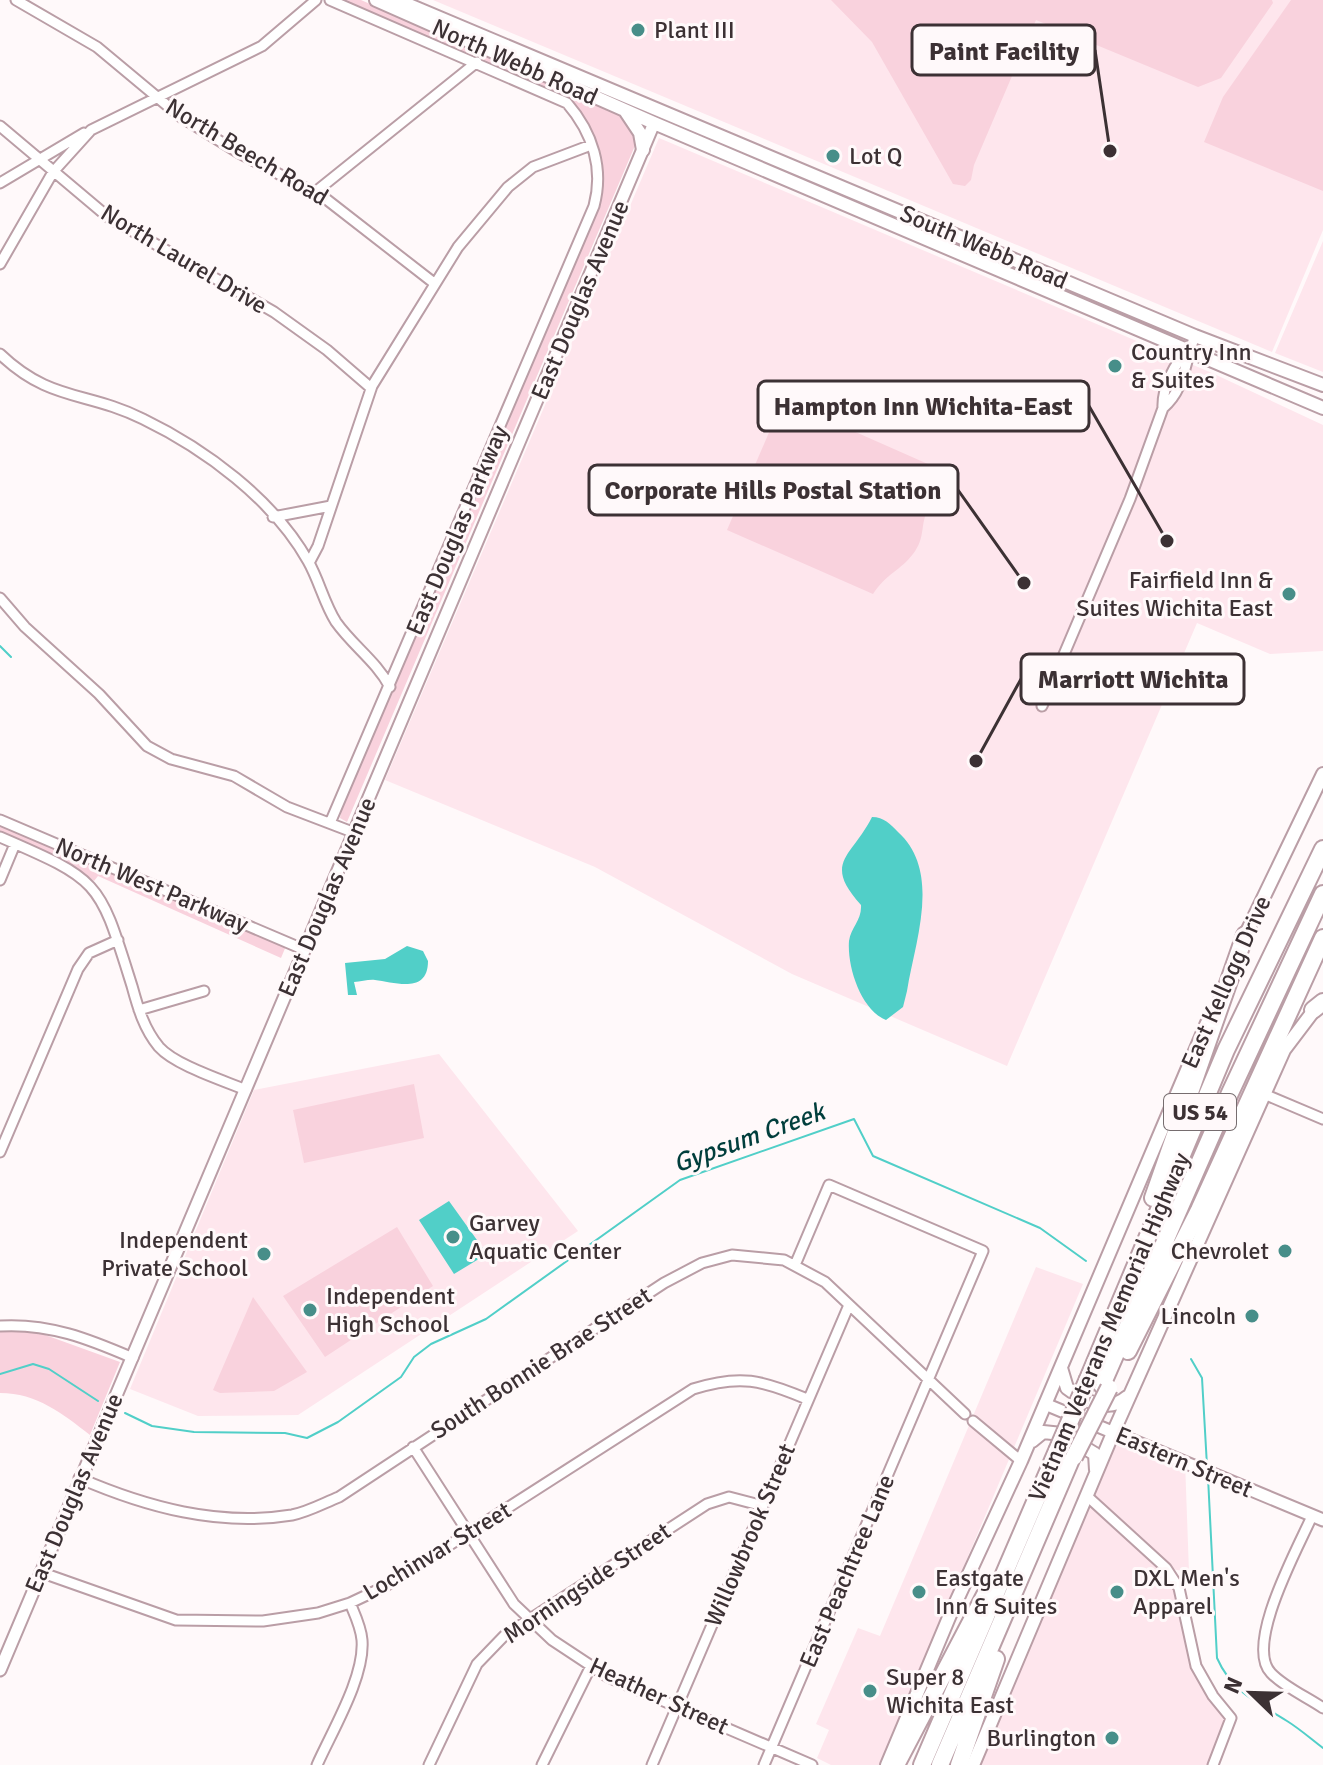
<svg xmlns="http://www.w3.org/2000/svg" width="1323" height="1765" viewBox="0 0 1323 1765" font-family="Signika,sans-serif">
	<rect width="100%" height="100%" fill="#fff9fa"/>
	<path fill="#fee6ed" d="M433,0H1323V230L1272,352Z
		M659,138L1212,373L1323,425V651L1270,654L1197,623L1007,1066L792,974L595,867L385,780Z
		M1323,241V372L1275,353Z
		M439,1054L578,1231L298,1415L198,1416L130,1389L254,1090Z
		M1036,1267L1083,1284L880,1765H831L817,1758L829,1730L816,1724L858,1628L880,1636Z
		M1118,1433L1185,1461L1189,1572L1171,1569L1200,1665L1233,1714L1212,1765H977Z"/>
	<path fill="#f9d2dd" d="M336,0H361L621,115L630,121L637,141L347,822L340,818L342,806L593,218C611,166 594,110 542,85Z
		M831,0H1272L1273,3L1221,78L1198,87L1036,20L974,165L971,180L965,186L953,184L872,42Z
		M1291,0H1323V191L1204,142L1223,97Z
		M783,400L946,472V487C912,517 931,531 913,554C901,570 886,574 873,594L727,530Z
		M0,826L286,946L281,958L98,876L94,881L77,868L0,835Z
		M414,1084L424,1138L304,1163L293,1110Z
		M397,1227L433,1286L325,1357L283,1296Z
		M253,1297L307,1372L274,1391L220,1393L213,1390Z
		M0,1332H37L120,1362L90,1435C63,1414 37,1393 0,1393Z"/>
	<path fill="#51cfc8" d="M872,817C884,817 890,824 898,832C942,872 915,941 907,991L903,1007L886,1020C861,1010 847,967 849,941C851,927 862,920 861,905C822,862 852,857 872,817Z
		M407,946L423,951L428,961C428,995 394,982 375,980C369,979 361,982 354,982L357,995H348L345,963L385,959Z
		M449,1201L487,1254L454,1274L419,1220Z"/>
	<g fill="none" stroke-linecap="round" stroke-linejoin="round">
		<path stroke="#51cfc8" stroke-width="2" d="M0,646L11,657
			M1191,1359L1202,1378L1207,1466
			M0,1374L33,1364L49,1369L98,1401
			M125,1413L152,1426L194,1432L285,1433L307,1438L338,1422L401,1377L414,1357L431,1344L486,1319L680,1180L854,1119L873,1156L1040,1228L1086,1261
			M1208,1477L1217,1658C1232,1692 1257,1702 1287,1721C1300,1729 1311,1739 1323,1748"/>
		<defs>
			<path id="minor" d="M16,0L97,47L181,117L239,153L326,199L434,283
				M0,126L108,217L274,312L327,350L371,388
				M0,183L84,133
				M314,193L477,62
				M0,264L53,172L91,130L262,46L316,0
				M0,354C50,402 87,391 143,419C205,449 273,499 308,561C319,580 324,603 336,622C353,646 376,661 390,687
				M1163,408C1162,388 1174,363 1189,350
				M273,517L331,506
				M309,563L318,546L372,386L458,247L508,187L533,167L591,145
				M0,598L25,627L99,694L147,746L171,759L234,776L287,807L355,833
				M1042,706L1130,499L1163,408C1186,388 1184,362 1195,336
				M0,820L305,950
				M330,823L594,206C604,169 593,133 567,103L330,0
				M0,837C102,881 99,881 132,986C138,1008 144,1029 159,1047C175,1065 222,1080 246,1090
				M0,880L15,844
				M139,1010L204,991
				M1264,1094L1323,1119
				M0,1152L78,969L89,953L118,940
				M0,1326C49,1323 89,1339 133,1358
				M973,1421L1021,1461
				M413,1447L514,1604L552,1640L608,1677L812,1765
				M79,1478C146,1507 219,1527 292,1515C308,1512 324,1503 339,1497L664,1283L702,1263L732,1255L784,1260L825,1282L965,1414
				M1087,1496L1166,1568L1179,1588L1196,1666L1213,1696L1231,1718L1213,1765
				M1312,1516C1298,1548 1244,1645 1271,1673C1284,1687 1307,1697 1323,1708
				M40,1572L176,1620L263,1621L318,1613L350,1603L384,1587L693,1389C740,1374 762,1380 807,1399
				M317,1765C332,1731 365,1677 362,1640C361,1627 355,1615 350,1603
				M429,1765L477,1664L504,1636L707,1504L729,1497L763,1506
				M542,1765L591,1666
				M652,1765L849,1305
				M764,1765L983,1251L829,1185L795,1265"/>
			<path id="tertiary" d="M1045,1404L1323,1520
				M0,1670L654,123"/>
			<path id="secondary" d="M376,0L654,123L1323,408
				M397,0L1195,336L1323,385
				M626,112L640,133L643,150
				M1243,940L1323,774
				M1061,1368L1067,1388C1085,1402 1109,1413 1127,1397
				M1032,1441L1043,1432L1062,1434L1095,1454L1096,1470
				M887,1765L950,1615L1021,1461L1207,1023
				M973,1765L1113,1433L1284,1050L1318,1005"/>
			<path id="motorway" d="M1313,1010L1323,1002
				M1153,1198L1245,935
				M1128,1351L1199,1210L1323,938
				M1088,1379L1226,1050L1323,849
				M1102,1385L1230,1093L1323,894
				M896,1765L985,1595
				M922,1765L1057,1451
				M940,1765L1072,1457
				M959,1765L996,1659"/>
		</defs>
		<use href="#minor" stroke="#ba9ea6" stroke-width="13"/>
		<use href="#tertiary" stroke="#ba9ea6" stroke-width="15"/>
		<use href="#secondary" stroke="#ba9ea6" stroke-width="16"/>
		<use href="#motorway" stroke="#ba9ea6" stroke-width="20"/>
		<use href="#minor" stroke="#fff" stroke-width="9"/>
		<use href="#tertiary" stroke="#fff" stroke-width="11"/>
		<use href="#secondary" stroke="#fff" stroke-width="12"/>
		<use href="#motorway" stroke="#fff" stroke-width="16"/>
		<defs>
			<path id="motorway-bridge" d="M1057,1451L1088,1379
				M1074,1457L1109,1388"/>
		</defs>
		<use href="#motorway-bridge" stroke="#ba9ea6" stroke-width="20" stroke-linecap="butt"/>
		<use href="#motorway-bridge" stroke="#fff" stroke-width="16"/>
	</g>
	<g fill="#478e89" stroke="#fff9fa" stroke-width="3">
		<circle cx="638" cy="30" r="8"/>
		<circle cx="833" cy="156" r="8"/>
		<circle cx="1115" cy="366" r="8"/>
		<circle cx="1289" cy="594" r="8"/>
		<circle cx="453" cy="1237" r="8"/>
		<circle cx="1285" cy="1251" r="8"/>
		<circle cx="264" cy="1254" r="8"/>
		<circle cx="310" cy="1310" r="8"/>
		<circle cx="1252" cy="1316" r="8"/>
		<circle cx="919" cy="1592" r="8"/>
		<circle cx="1117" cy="1592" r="8"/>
		<circle cx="870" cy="1691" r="8"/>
		<circle cx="1112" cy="1738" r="8"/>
	</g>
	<g text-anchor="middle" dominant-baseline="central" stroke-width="6" stroke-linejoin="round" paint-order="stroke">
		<rect fill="#fff9fa" stroke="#766d6f" stroke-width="2" x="1164" y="1094" width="72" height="36" rx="6"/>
		<g font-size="22" font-weight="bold" fill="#3c3134">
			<text x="1200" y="1112">US 54</text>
		</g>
		<g font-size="24" fill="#3c3134" stroke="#fff9fa" text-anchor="start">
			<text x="654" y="30">Plant III</text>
			<text x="849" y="156">Lot Q</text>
			<text x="1131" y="352">Country Inn<tspan x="1131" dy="28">&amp; Suites</tspan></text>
			<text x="1273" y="580" text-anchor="end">Fairfield Inn &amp;<tspan x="1273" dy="28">Suites Wichita East</tspan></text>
			<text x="469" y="1223">Garvey<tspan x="469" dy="28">Aquatic Center</tspan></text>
			<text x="248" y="1240" text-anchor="end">Independent<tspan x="248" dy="28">Private School</tspan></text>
			<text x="1269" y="1251" text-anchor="end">Chevrolet</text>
			<text x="326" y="1296">Independent<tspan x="326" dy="28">High School</tspan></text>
			<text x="1236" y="1316" text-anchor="end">Lincoln</text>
			<text x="935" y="1578">Eastgate<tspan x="935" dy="28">Inn &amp; Suites</tspan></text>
			<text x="1133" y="1578">DXL Men's<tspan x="1133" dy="28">Apparel</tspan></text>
			<text x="886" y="1677">Super 8<tspan x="886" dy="28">Wichita East</tspan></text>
			<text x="1096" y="1738" text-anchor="end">Burlington</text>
		</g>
		<g font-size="24" fill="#3c3134" stroke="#fff9fa">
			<text transform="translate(515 62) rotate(24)">North Webb Road</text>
			<text transform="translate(247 152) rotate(31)">North Beech Road</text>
			<text transform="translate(984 247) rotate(23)">South Webb Road</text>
			<text transform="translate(184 259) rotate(31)">North Laurel Drive</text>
			<text transform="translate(580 300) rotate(-67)">East Douglas Avenue</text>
			<text transform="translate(457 530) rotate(-67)">East Douglas Parkway</text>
			<text transform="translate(152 885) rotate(23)">North West Parkway</text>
			<text transform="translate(327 897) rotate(-67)">East Douglas Avenue</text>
			<text transform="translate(1226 982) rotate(-66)">East Kellogg Drive</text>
			<text transform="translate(1109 1327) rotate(-67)">Vietnam Veterans Memorial Highway</text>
			<text transform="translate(541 1363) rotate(-33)">South Bonnie Brae Street</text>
			<text transform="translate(1184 1462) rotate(23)">Eastern Street</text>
			<text transform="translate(74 1493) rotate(-67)">East Douglas Avenue</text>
			<text transform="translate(750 1535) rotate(-67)">Willowbrook Street</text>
			<text transform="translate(437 1551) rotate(-31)">Lochinvar Street</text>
			<text transform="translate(847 1571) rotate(-67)">East Peachtree Lane</text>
			<text transform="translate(587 1583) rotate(-34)">Morningside Street</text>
			<text transform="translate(659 1696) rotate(25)">Heather Street</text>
		</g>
		<g font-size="26" font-style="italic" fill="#013e3c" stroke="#fff9fa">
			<text transform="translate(749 1138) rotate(-20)">Gypsum Creek</text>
		</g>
	</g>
	<path fill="none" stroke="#3c3134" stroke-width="3" d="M1110 151L1095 50M1167 541L1089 406M1024 583L958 490M976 761L1021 679"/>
	<g fill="#3c3134" stroke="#fff9fa" stroke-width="3">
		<circle cx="1110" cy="151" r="8"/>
		<circle cx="1167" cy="541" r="8"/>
		<circle cx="1024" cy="583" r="8"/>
		<circle cx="976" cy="761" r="8"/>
	</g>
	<g fill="#fff9fa" stroke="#3c3134" stroke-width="3">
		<rect x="912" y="25" width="183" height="50" rx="8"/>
		<rect x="758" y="381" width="331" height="50" rx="8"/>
		<rect x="589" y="465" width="369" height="50" rx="8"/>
		<rect x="1021" y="654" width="223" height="50" rx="8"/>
	</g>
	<g font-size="26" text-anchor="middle" font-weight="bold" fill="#3c3134">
		<text x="1004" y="60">Paint Facility</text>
		<text x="923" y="415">Hampton Inn Wichita-East</text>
		<text x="773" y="499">Corporate Hills Postal Station</text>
		<text x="1133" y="688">Marriott Wichita</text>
	</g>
	<g transform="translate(1251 1693) rotate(293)" stroke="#fff9fa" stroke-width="6" paint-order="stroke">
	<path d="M0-6L14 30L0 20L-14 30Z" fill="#3c3134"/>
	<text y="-12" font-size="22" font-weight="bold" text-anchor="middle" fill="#3c3134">N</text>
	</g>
</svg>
